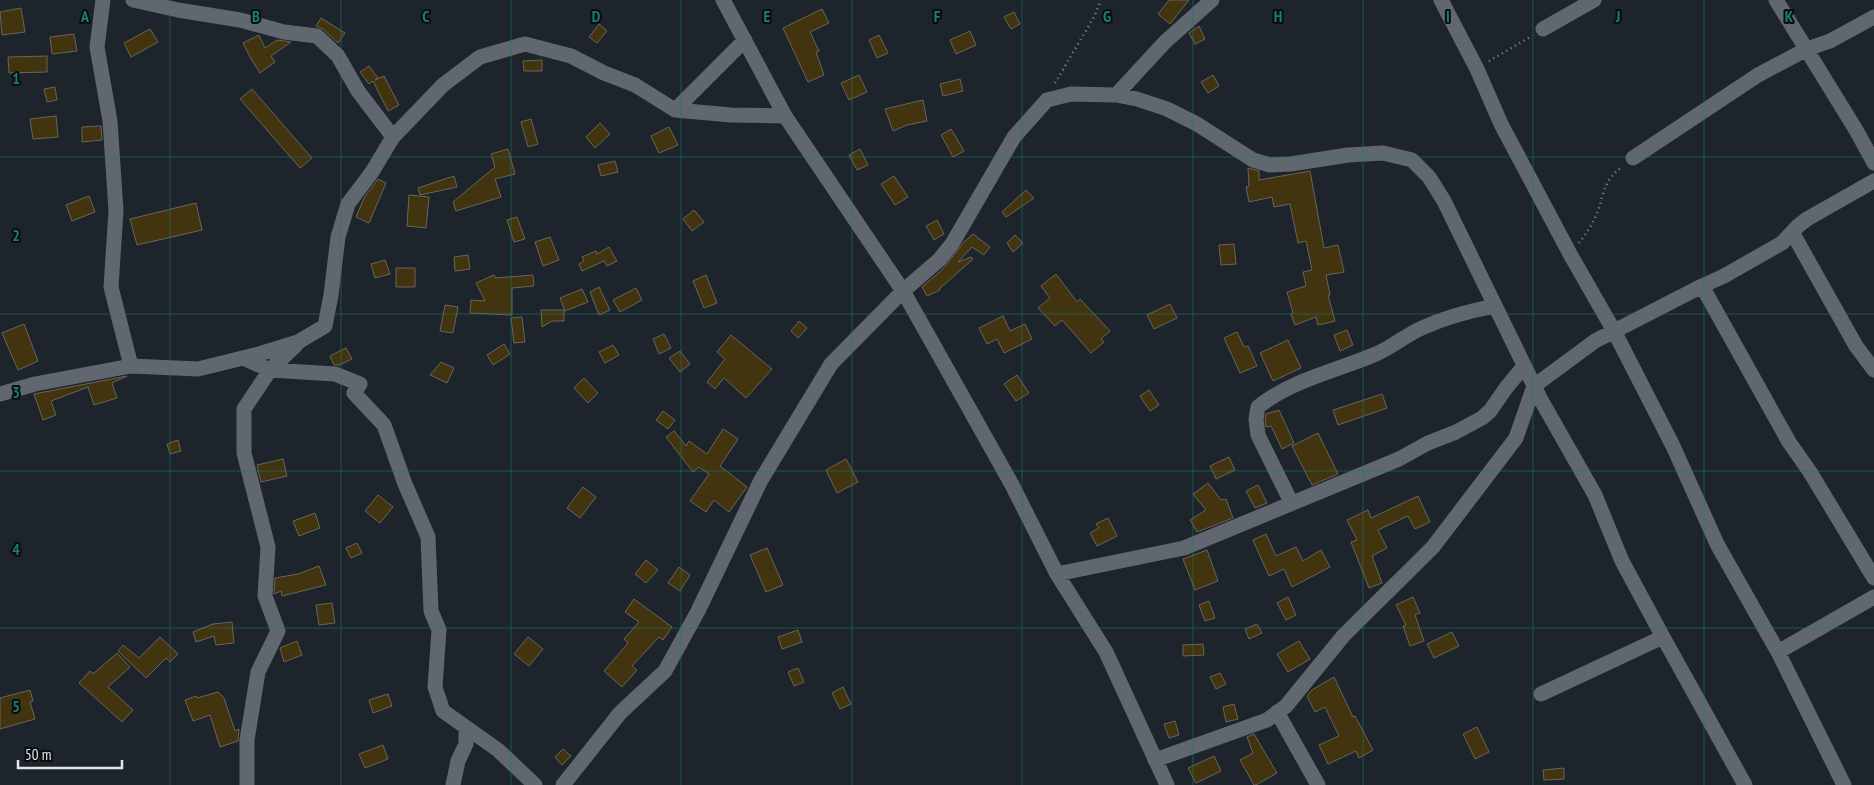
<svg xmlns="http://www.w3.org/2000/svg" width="1874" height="785" viewBox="0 0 1874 785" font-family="'PT Sans Narrow',sans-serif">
	<rect width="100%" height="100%" fill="#1e242b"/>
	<path fill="#41340e" stroke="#69655b" d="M1169,0H1189L1170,24L1158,14Z
		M21,8L25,32L2,35L0,12Z
		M822,9L829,23L810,32L819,51L816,52L824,75L808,82L783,28Z
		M1014,12L1020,24L1011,29L1004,17Z
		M321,18L345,33L338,43L323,29L316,26Z
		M599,24L607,31L597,43L589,37Z
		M1199,26L1205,39L1195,44L1189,33Z
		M150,29L158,42L131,57L124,43Z
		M970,31L976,45L956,54L950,40Z
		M74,34L77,51L52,54L50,37Z
		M259,35L265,48L277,40L291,42L271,56L275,62L260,73L251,59L243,43Z
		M879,35L888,53L877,58L869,40Z
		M47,56V72L9,73L8,57Z
		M542,60V71H524L523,61Z
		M369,66L378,78L375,80L384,76L399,105L388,111L373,81L369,84L360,72Z
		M859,75L867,92L849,100L841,83Z
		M1213,75L1219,86L1208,93L1201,82Z
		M960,79L963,91L943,96L940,84Z
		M55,87L57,100L47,102L44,89Z
		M252,89L312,158L300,168L240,99Z
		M923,100L927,121L907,125L893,131L885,109Z
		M56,116L58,137L33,139L30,119Z
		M531,119L538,144L528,147L521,122Z
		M600,123L610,134L595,148L586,137Z
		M101,126L102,140L82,142V127Z
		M669,127L678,145L659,153L651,136Z
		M951,129L964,151L953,157L941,135Z
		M508,149L515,174L495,179L501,197L456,211L453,202L495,167L491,154Z
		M860,149L868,165L857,170L849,155Z
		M615,161L618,172L601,176L598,165Z
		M1248,168L1259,171V180L1310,171L1324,248L1338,245L1344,272L1326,275L1330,295H1328L1335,321L1318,325L1316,317L1295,325L1291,314L1293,313L1287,292L1306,286L1303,272L1312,270L1306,241L1298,243L1290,204L1274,207L1272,197L1249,202L1246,187L1249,186Z
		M454,176L457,187L420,195L418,188Z
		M894,176L908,197L895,205L881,184Z
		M378,179L386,183L369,223L356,217L364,198Z
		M1026,190L1034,198L1006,217L1002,212Z
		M409,195L429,197L426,228L407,226Z
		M89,196L95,212L72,221L66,205Z
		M196,203L202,230L137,245L130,219Z
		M694,210L704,222L692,231L683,219Z
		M517,217L525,239L514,242L507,220Z
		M937,220L944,234L934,240L926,226Z
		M973,234L990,247L984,255L972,247L958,262L971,257L973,259L939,289L940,290L927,296L922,287L942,270L964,242Z
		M1015,235L1023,243L1013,252L1007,243Z
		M550,237L559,260L543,266L535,242Z
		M1234,244L1236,264L1221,265L1219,245Z
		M609,247L617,261L607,266L604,261L582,271L579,264L584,261L582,257L596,251L597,254Z
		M468,255L470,269L455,271L454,257Z
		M385,260L390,274L375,278L371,264Z
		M396,268H415V287H396Z
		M1056,274L1077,302L1080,299L1110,331L1101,339L1104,342L1091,353L1062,320L1055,326L1038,308L1050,298L1041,286Z
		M494,275L495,278L533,275L534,286L512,288V315L470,313L471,300L485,301L476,283Z
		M706,275L717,303L704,308L693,281Z
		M599,287L610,310L599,315L590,292Z
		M636,288L642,300L620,312L613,300Z
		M582,289L588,302L565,311L560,298Z
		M1170,304L1177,318L1154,329L1147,315Z
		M445,305L458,307L453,333L440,331Z
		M541,310H564V321H552L542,327Z
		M1003,316L1010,331L1025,324L1032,339L1004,353L997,339L987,344L979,328Z
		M522,317L525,342L514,343L511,318Z
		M799,321L807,328L798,338L791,331Z
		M24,324L38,361L18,370L2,333Z
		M1347,330L1353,345L1340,351L1334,335Z
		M1237,332L1244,347L1248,346L1257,366L1240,373L1224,338Z
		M664,334L671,348L659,354L653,339Z
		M731,335L772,369L746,398L724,378L715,389L707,382L725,359L717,352Z
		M1288,340L1301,368L1273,381L1260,353Z
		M504,344L510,354L493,365L487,355Z
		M613,345L619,355L605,363L599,352Z
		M346,348L352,359L339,365H334L330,356Z
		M680,351L690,364L680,372L669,358Z
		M441,362L454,368L447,383L430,375Z
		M1017,375L1029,393L1016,401L1004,384Z
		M127,376L112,383L117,398L94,405L88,387L51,401L56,415L43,420L34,394Z
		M584,378L598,393L588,403L574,388Z
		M1149,390L1159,405L1150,411L1140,396Z
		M1382,394L1387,408L1338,425L1333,410Z
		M1279,410L1294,443L1282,449L1271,426L1266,427L1265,419L1266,414Z
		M663,411L675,420L668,429L656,420Z
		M723,429L738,439L720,466L747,487L729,512L714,500L706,512L690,501L709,474L699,467L693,472L666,437L674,431L686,446L689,441L707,454Z
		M1318,433L1338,474L1312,485L1292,446Z
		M178,440L181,451L170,454L167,444Z
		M1229,457L1235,470L1216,479L1210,466Z
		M283,459L287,476L261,482L257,465Z
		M846,459L858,482L837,493L826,470Z
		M1208,483L1221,500L1226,499L1233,518L1197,532L1190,520L1206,510L1193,494Z
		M1258,485L1267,503L1255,508L1246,491Z
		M583,487L596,497L580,518L567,508Z
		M378,495L393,507L380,523L365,511Z
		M1418,496L1430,522L1415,529L1408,516L1378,530L1387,548L1372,556L1382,583L1369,588L1351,542L1357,540L1347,520L1368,510L1371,518Z
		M315,513L320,528L299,536L293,521Z
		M1108,518L1117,536L1097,546L1090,533L1099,528L1096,524Z
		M1266,534L1276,556L1296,547L1303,561L1321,550L1330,567L1292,587L1284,569L1269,576L1253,540Z
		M357,543L362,553L351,558L346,548Z
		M767,548L783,585L766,592L750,555Z
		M1207,550L1218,581L1195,590L1183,559Z
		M646,560L658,570L646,583L635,574Z
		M319,566L326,585L282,596L281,591L274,594L275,578L298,574Z
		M679,567L690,575L680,591L668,583Z
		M1288,597L1296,615L1286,620L1277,603Z
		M1413,597L1420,613L1415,615L1424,641L1410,646L1403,626L1406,625L1396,605Z
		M634,599L672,627L663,640L659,637L632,666L637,670L622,687L604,671L628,643L624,639L639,622L625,612Z
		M1209,601L1215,618L1205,621L1199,605Z
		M332,603L335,623L319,625L316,605Z
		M232,622L234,643L216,645L214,636L196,642L193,632L213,624Z
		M1257,624L1262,633L1249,639L1245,629Z
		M798,630L802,642L782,649L778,637Z
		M1452,632L1459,646L1434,658L1427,644Z
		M160,637L178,654L170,662L166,658L146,678L118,651L123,645L139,658Z
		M528,637L543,649L529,666L514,654Z
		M297,641L302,655L284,662L280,648Z
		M1299,641L1310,659L1288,672L1277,654Z
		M1203,644L1204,655L1183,656V645Z
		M117,653L130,667L108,687L133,710L122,722L79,683L90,671L93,674Z
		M798,668L804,682L794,686L788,672Z
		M1220,673L1226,684L1216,689L1210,677Z
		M1334,677L1353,717L1355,716L1373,750L1359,758L1356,751L1328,764L1319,745L1339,736L1325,707L1315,712L1307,696L1312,690Z
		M843,687L851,704L840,709L832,693Z
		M30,690L33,701L30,702L35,719L0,729V698Z
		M218,692L224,698L235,731L239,729L238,741L220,747L210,715L193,721L185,700L196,696L197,698Z
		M388,694L392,706L373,713L369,700Z
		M1234,704L1238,719L1226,722L1223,707Z
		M1175,721L1179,735L1169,738L1164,724Z
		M1477,727L1489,752L1475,759L1463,734Z
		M1254,734L1277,773L1256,785H1254L1240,760L1253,753L1247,737Z
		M383,745L388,759L365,768L359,754Z
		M563,749L571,756L562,765L555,757Z
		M1214,756L1221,771L1196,783L1188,768Z
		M1564,768V779L1544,780L1543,770Z"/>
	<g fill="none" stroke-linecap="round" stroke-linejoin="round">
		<path stroke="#888d93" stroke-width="2.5" stroke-dasharray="1 4" stroke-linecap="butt" d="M1489,61L1532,36
			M1055,83L1094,17L1101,0
			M1579,243C1587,233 1595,220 1599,208C1605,188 1605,180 1622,167"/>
		<path stroke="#60676f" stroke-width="15" d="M103,0L97,47L110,121L116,211L111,287L131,366
			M723,0L785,116L903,291L929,337L1011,483L1057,574L1106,652L1167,785
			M1441,0L1477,69L1501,124L1570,254L1614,331L1673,446L1717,544L1778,652L1844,785
			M1776,0L1856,130L1874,163
			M1543,29L1594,0
			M1116,95L1165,42L1212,0
			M675,110L745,40
			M393,137L443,85L480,57L525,44L571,56L604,73L635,85L675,110L731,115L785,116
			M1633,158L1758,75L1807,49L1830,41L1874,17
			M1792,232L1856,346L1874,370
			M1702,286L1789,442L1810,472L1874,578
			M243,358L270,370L335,374L360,384L354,393L384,425L405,484L428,537L431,611L439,630L435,687L443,711L498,750L535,785
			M0,394L35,384L131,366L198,369L259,354L298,342L325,326L331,295L338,237L348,204L372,172L393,137L358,91L338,56L317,36L284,32L240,20L178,10L133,0
			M1291,502L1258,435L1256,419L1258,407C1291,380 1336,371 1376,354C1392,347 1406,335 1422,328C1446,317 1469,311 1495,306
			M1057,574L1184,548L1399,459L1428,443L1456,432L1482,418L1490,411L1506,388L1524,366
			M1778,652L1874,597
			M1541,694L1663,637
			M1277,712L1318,785
			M1155,760L1267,720L1286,706L1344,635L1433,547L1516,438L1534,386L1595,341L1702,286L1724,276L1782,243L1798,226L1807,219L1874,181
			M247,785V740L258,672L278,631L265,596L268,547L244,453V409L270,370L296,345
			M453,785L458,761L466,744V728
			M563,785L620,713L665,671L698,611L761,480L831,364L903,291L939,260L952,244L1014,137L1047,100L1071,94L1116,95L1137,99L1167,109L1197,124L1253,160L1270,165L1291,164L1348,155L1383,153L1412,160L1429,177L1444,201L1541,400L1595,495L1622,561L1663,637L1745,785"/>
	</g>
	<path fill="none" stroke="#1a7c74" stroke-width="1" stroke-opacity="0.55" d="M170,0V785M341,0V785M511,0V785M681,0V785M852,0V785M1022,0V785M1193,0V785M1363,0V785M1533,0V785M1704,0V785M0,157H1874M0,314H1874M0,471H1874M0,628H1874"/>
	<g font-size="16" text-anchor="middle" font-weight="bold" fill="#1a7c74" stroke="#0a0d10" stroke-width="4" stroke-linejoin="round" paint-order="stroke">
		<text x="85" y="22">A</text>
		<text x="256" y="22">B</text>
		<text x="426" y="22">C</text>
		<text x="596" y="22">D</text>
		<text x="767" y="22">E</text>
		<text x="937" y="22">F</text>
		<text x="1107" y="22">G</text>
		<text x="1278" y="22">H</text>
		<text x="1448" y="22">I</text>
		<text x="1618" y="22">J</text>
		<text x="1789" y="22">K</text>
		<text x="16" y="84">1</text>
		<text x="16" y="241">2</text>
		<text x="16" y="398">3</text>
		<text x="16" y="555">4</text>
		<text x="16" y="712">5</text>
	</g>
	<path d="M18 760v8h104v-8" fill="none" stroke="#e2e6eb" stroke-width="2.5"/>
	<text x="25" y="760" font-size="15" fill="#e2e6eb" stroke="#0a0d10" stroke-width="4" paint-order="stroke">50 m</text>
</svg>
